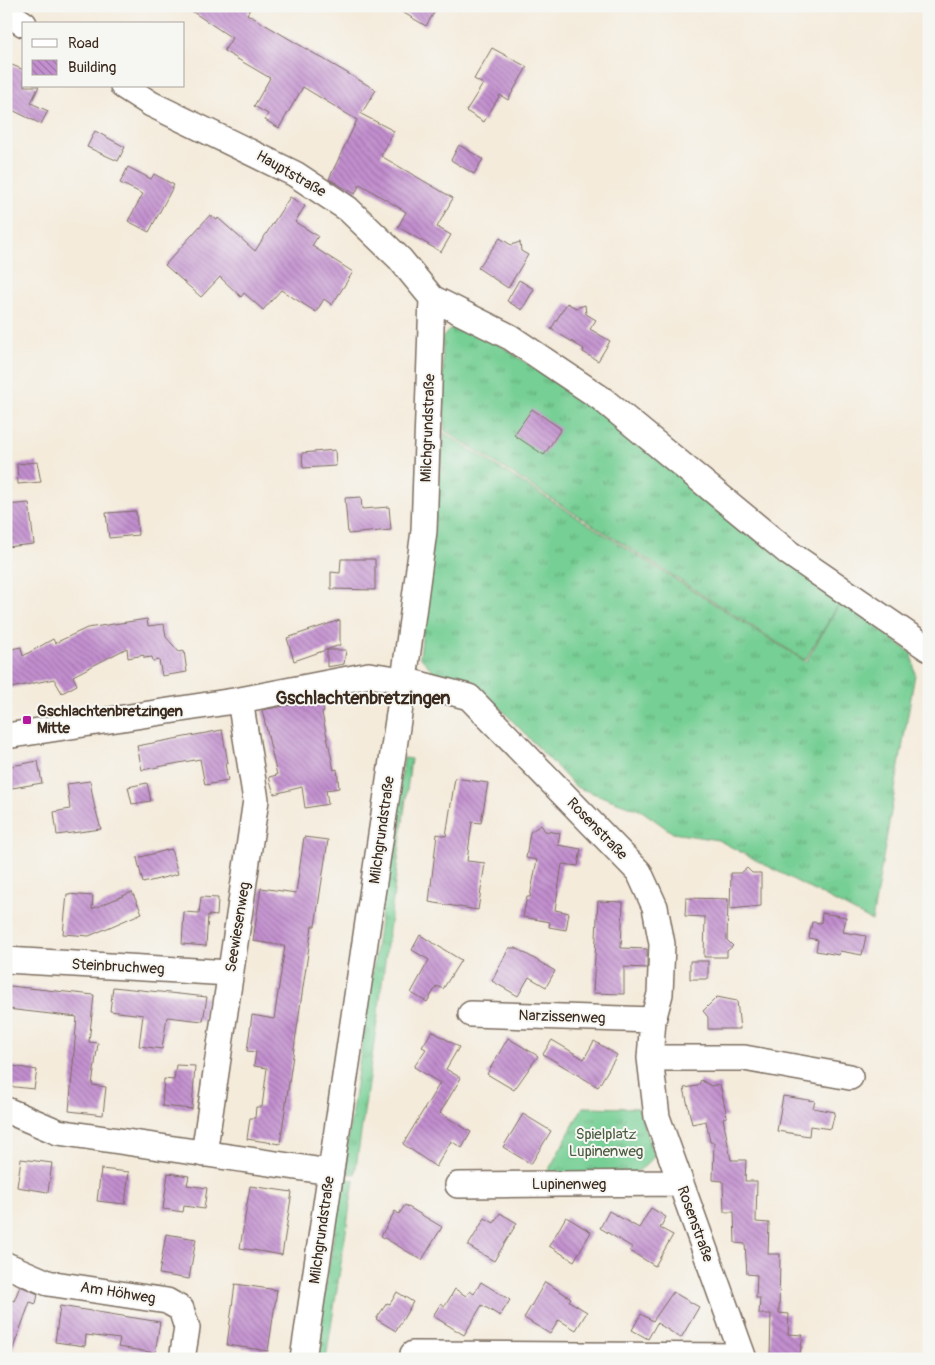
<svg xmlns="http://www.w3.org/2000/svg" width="935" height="1365" viewBox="0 0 935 1365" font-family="Pangolin,sans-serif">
	<defs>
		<pattern id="grass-tufts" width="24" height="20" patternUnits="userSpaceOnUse" patternTransform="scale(1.25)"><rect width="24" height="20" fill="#76cf94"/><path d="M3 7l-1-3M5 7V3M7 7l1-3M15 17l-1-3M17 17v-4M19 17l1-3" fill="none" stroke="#62a878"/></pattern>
		<pattern id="building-back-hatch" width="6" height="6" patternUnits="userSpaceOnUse" patternTransform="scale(1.25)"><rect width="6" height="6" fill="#c28fcf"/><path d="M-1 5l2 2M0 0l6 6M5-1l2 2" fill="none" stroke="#9f75a7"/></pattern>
	</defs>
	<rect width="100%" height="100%" fill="#f6f6f2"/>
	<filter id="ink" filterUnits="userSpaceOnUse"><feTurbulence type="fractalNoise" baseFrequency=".02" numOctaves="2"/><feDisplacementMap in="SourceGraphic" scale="10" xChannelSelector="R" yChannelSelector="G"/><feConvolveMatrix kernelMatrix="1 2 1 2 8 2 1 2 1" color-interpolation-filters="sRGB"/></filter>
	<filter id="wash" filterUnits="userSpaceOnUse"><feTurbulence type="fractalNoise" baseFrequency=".0096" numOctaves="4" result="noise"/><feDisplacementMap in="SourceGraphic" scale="20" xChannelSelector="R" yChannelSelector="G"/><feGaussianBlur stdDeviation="1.12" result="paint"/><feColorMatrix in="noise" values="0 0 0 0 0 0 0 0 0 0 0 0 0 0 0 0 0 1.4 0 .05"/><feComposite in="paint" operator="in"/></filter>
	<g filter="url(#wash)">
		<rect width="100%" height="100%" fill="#f4ebdb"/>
		<path fill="url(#grass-tufts)" stroke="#587c59" d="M466,322L593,408L912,654L915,674L872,921L718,840L673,833L642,811L576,787L481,688L434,672L420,657L444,433L806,662L839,604L805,660L445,431L442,338L455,324Z
			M404,758L411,759L378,1015L355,1174L343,1173Z
			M583,1107L638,1108L654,1156C630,1190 582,1179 545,1177Z
			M343,1178L354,1180L326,1359H314Z"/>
		<g id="blocks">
			<path fill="url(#building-back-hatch)" d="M184,6H252L247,14L376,90L361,114L394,131L381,156L453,198L437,227L451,235L441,252L398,227L406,212L360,184L355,194L329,179L357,120L303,87L279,128L265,120L268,114L254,106L270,78L224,51L232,38Z
				M392,6H438L426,26Z
				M492,48L527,67L508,100L500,95L484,122L466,111L483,84L474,79Z
				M12,65L24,70V86H39L31,103L48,111L41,124L6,107V77Z
				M95,131L125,147L118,161L87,147Z
				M459,145L483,159L474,174L451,160Z
				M128,167L151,179L154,174L174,185L149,232L128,221L143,194L120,183Z
				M290,197L305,206L295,222L318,236L312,246L353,272L332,305L324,299L316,312L281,290L263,310L244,293L241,297L220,277L201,297L165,265L210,215L217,220L218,218L255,251Z
				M500,238L511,245L520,242L521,251L528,255L508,288L478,268Z
				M519,280L534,289L522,310L507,301Z
				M567,303L576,308L585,305L586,314L596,320L590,329L610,341L598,361L583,352L584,349L551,329Z
				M532,409L561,429L544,455L514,435Z
				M335,450L336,466L303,468L302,453Z
				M37,462L41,482L18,484L17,464Z
				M361,497L362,509L389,507L391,530L348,534L345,498Z
				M29,503L34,544L6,547V505Z
				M136,511L138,535L109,538L106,513Z
				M341,559H375V590L331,589V572L340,573Z
				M147,619L148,626L164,624L166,637L179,652L184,651L187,672L162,676L159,660L153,661L152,657L144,658V655L128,658L127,648L73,676L77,685L62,693L54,679L6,689V650L21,647L23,656L53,639L55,643L87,628Z
				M340,620V645L294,661L287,638Z
				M327,650H346L344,664L327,667Z
				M321,699L324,712L322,713L334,770L337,769L339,788L326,790L328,804L305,808L302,787L274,794L269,777L277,775L262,710Z
				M222,730L228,763H225L228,781L205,785L200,759L142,770L137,746Z
				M38,761L42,783L6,789V767Z
				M455,778L488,783L481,823L472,822L467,861L485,863L478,910L429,902L437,834L446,836Z
				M90,781L94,804L101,829L57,835L54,812L70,809L67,784Z
				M147,783L151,801L132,804L128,787Z
				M541,825L545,831L560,833L558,845L581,849L578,866L562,864L555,910L569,913L566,930L549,927L550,922L523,917L527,897H530L537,860L526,858L530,832Z
				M304,837L328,840L315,926H312L280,1144L247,1139L250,1118H255L256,1107H262L267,1068L254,1066L256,1052L247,1051L252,1015L274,1019L285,946L253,941L261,888L296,893Z
				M171,849L178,874L143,883L137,858Z
				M747,868L752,873H761V906L730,909L731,873H741Z
				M132,892L142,913L89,936L63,934L67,894L93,896L92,909Z
				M201,897L218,898L217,916L208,915L206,946L182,944L184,912L199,913Z
				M686,898L728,899L727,940L733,946L727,951V957H704L705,917L685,916Z
				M598,901L623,902L621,948L647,949V968L624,967V994L593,993Z
				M822,913L846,917L843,932L866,936L862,955L840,951L839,955L816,951L818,940L809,938L812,922L821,923Z
				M420,935L461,960L443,989L437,986L427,1002L411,993L429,960L412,950Z
				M509,948H516L555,971L546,987L529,977L518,996L492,981Z
				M690,961H708V979H690Z
				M10,986L94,995L89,1042L98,1043L92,1085L106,1087L103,1115L69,1111L77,1017L7,1009Z
				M113,987L207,997L203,1021L167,1017L162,1049L139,1046L143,1015L110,1011Z
				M717,997L737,1001L740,1029H708V1017L703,1011Z
				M432,1031L459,1047L446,1069L461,1078L440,1113L471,1132L462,1148L451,1141L436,1167L403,1144L440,1083L414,1067L426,1049L422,1047Z
				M508,1038L538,1056L514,1090L487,1074Z
				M552,1040L584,1059L594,1041L617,1055L598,1087L543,1054Z
				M6,1065L37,1070L34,1089L6,1086Z
				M176,1065L195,1066L192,1109L162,1106L164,1079L174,1080Z
				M701,1080L711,1086L720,1084L727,1117L723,1118L731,1160H746L745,1181H757L756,1222L769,1223L768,1254H780L779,1313L789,1314L788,1334L803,1335L799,1359L770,1357L771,1314H759L760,1298H756L757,1275L747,1274L745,1244L735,1243L734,1212H724L723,1181L713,1180L714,1142H710L706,1121L692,1124L684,1088L698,1086Z
				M783,1096L815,1101L813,1108L835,1112L831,1129L810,1126L809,1136L777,1131Z
				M523,1114L551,1131L531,1164L503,1147Z
				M21,1159L52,1163L48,1192L17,1187Z
				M101,1169L129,1172L125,1204L97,1201Z
				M168,1173L189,1176L187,1185L207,1188L204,1209L184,1206L183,1212L163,1209Z
				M250,1186L292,1192L282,1255L240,1248Z
				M405,1205L442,1227L422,1260L381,1236L395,1211L399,1214Z
				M651,1208L666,1217L660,1228L673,1235L655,1266L630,1251L632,1247L600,1228L609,1211L639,1228Z
				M500,1213L517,1223L494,1261L468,1246L485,1218L494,1223Z
				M566,1217L591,1232L574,1261L549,1246Z
				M166,1234L196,1239L189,1279L159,1274Z
				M481,1282L510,1300L500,1316L482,1305L464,1335L433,1316L441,1303L445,1306L455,1289L466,1296L470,1291L474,1294Z
				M545,1282L571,1298L569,1301L587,1312L576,1330L559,1320L550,1334L524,1318Z
				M235,1284L277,1290L268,1351L227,1345Z
				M20,1286L38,1294L36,1304L30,1302L9,1359H6V1298L14,1301Z
				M397,1292L413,1302L396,1331L376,1319L387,1303L390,1304Z
				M673,1292L699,1307L681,1338L657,1323L648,1339L632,1330L641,1314L653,1321Z
				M60,1306L160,1322L155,1353L118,1347L120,1339L86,1335L85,1346L55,1342Z"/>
		</g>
	</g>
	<g filter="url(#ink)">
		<use href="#blocks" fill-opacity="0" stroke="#7c6e60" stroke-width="1"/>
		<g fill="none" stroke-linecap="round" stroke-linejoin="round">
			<defs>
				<path id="minor" d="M6,12L24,24
					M123,86L151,104L295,174L348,209L400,259L432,298L510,337L602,399L789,553L929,649
					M6,736L240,700L369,675L404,680L469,697L639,872L655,907L662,944L660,994L653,1020L650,1058L657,1117L744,1359
					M6,960L230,973
					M471,1014L653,1020
					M650,1058H744L850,1077
					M6,1110L58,1132L330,1172
					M204,1154L256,800L240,700
					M458,1185L680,1183
					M6,1265L48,1283L167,1301L181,1309L187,1328L182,1359
					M413,1354L743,1356
					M303,1359L404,680L424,531L432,298"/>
			</defs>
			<use href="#minor" stroke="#7c6e60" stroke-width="28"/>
			<use href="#minor" stroke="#fff" stroke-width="25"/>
		</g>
	</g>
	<rect fill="#b5179e" stroke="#f6f6f2" stroke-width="2" x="22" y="715" width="10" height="10" rx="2.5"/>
	<g text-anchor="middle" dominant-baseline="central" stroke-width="4" stroke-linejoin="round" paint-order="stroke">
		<g font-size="15" fill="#3b2a1e" stroke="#f6f6f2">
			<text transform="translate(291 174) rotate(30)">Hauptstraße</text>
			<text transform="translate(428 428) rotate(-88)">Milchgrundstraße</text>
			<text transform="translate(597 829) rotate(46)">Rosenstraße</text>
			<text transform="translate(382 830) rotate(-82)">Milchgrundstraße</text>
			<text transform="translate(238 927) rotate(-81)">Seewiesenweg</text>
			<text transform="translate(118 967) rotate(3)">Steinbruchweg</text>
			<text transform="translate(562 1017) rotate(2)">Narzissenweg</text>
			<text x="569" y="1184">Lupinenweg</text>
			<text transform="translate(695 1224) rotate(70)">Rosenstraße</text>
			<text transform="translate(322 1230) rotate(-82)">Milchgrundstraße</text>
			<text transform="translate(118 1293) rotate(9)">Am Höhweg</text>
		</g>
		<g font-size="15" font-weight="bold" fill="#3b2a1e" stroke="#f6f6f2" text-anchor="start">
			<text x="37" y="711">Gschlachtenbretzingen<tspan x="37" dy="17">Mitte</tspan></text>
		</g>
		<g font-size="15" fill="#4d5c41" stroke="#f6f6f2">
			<text x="606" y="1134">Spielplatz<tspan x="606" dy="17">Lupinenweg</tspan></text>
		</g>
		<g font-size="18" font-weight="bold" fill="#3b2a1e" stroke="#f6f6f2">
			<text x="363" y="698">Gschlachtenbretzingen</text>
		</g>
	</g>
	<rect width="935" height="1365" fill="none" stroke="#f6f6f2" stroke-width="25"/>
	<rect x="22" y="22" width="162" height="65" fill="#f6f6f2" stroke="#aba49d"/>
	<rect x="32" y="39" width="25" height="8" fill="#ffffff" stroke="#aba49d"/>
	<text x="68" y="48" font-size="15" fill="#3b2a1e">Road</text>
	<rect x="32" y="60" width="25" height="15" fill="url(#building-back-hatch)" stroke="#aba49d"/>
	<text x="68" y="72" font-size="15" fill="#3b2a1e">Building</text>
</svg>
